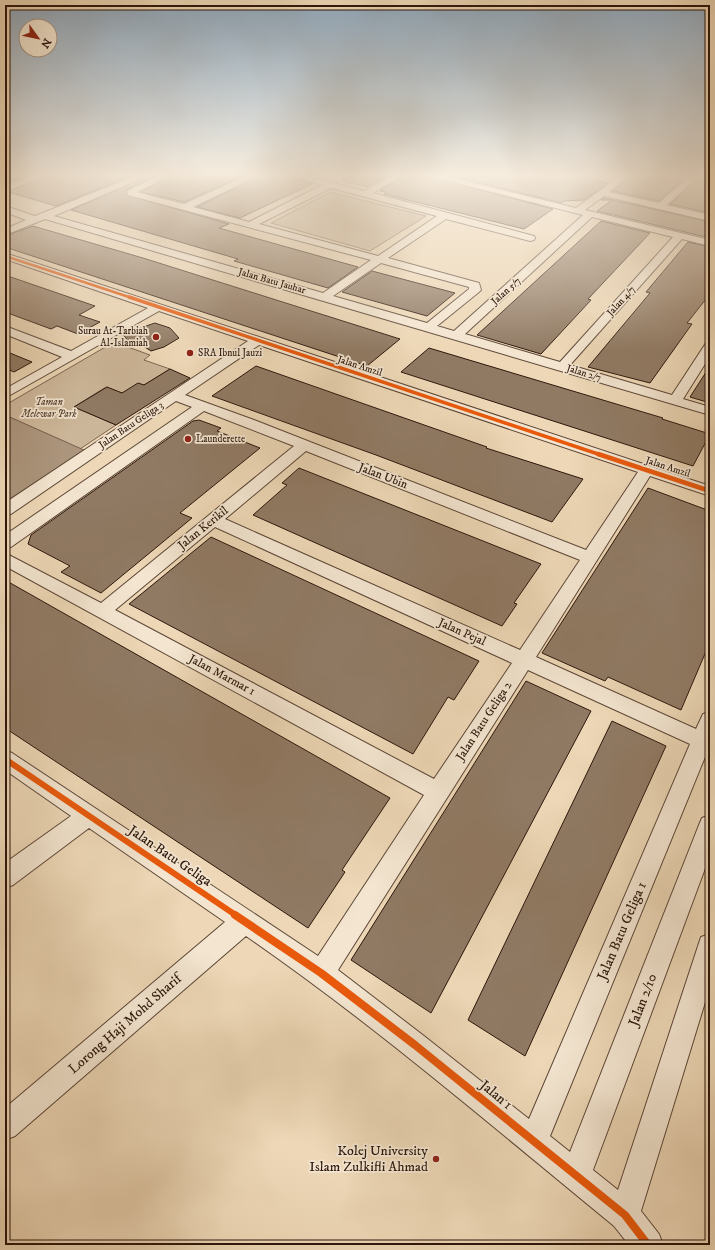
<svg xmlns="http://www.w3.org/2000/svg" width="715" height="1250" viewBox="0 0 715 1250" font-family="'IM FELL DW Pica',serif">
	<rect width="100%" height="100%" fill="#edd7b6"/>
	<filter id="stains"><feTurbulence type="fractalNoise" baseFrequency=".005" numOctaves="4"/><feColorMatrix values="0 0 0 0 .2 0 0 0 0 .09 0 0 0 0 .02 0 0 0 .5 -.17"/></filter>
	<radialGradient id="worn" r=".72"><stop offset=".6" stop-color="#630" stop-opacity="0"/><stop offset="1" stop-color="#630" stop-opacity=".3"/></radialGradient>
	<path fill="#ccb699" stroke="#7c6652" d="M330,192L426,216L370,251L271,223Z
		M114,342L150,355L144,360L170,369L144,385L122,393L106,387L74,407L116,425L80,449L5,415V405L7,404Z"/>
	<path fill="#ab957c" stroke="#78624f" d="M5,415L84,450L5,502Z"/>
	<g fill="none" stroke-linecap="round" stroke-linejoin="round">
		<path stroke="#78624f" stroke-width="2.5" d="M85,203L124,187"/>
	</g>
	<path fill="#907a64" stroke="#2c160b" d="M5,176H26L5,184Z
		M45,176H130L56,206L8,192Z
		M148,176H154L126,190L127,195L229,224L219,228L358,267L328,288L234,261L238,259L71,210Z
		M171,176H242L184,202L141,192Z
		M259,176H292L312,184L240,218L197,207Z
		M343,176H387L367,187L343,181Z
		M403,176H428L553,209L524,229L384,194L386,192L380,191Z
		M452,176H586L607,184L584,200L564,201L562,203Z
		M630,176H687L659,201L612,191Z
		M701,176H710V213L670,204Z
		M604,198L710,222V238L597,211L612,200H601Z
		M601,221L650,233L588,299L591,300L541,354L477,335Z
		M33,226L143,258L400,339L367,366L5,247V236Z
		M688,242L710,247V294L687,323L692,324L650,383L588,367L650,293L646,292Z
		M372,271L455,293L427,316L342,292Z
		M5,275L95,306L79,315L100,322L78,334L57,326L51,329L5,312Z
		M155,323L170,328L179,338L164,347L151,351L140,344L133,346L122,334Z
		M429,348L663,418L662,419L710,434L693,466L401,372Z
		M5,351L32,362L14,372L5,368Z
		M256,366L487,447L486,448L583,479L552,522L376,455L212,396Z
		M710,366V403L690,397Z
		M170,369L190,378L116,425L74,407L107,387L122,393L138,383L144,385Z
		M199,420L221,428L217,431L260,448L180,513L192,518L101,593L61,572L70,566L28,544L31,535L193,421Z
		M299,468L405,510L541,564L514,603L517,604L502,626L253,515L287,485L282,483Z
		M648,488L710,511V642L681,710L608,677L605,681L542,653Z
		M211,537L479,661L454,700L448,697L413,754L129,604Z
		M5,580L390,798L342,870L345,872L308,928L5,728Z
		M526,681L591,711L431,1013L351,960Z
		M612,721L666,746L525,1056L468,1020Z"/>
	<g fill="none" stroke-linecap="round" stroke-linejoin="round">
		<defs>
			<path id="minor" d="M31,176H44L5,192V186Z
				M135,176H147L54,216L323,293L371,260L128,195L127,191L158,176H170L137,192L184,204L246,176H258L193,207L249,222L322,185L293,176H308L364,191L391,176H402L373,193L534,236L535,238L534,240L530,241L446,219L388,258L479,283L481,290L479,292L437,326L454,331L583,215L429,176H445L576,208L610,183L587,176H603L615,179L619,176H629L609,192L659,203L690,176H700L667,205L710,215V221L604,196L585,210L710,240V246L682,239L570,365L672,395L706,343L710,342V356L683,399L710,407V415L45,219L5,235V229L26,220L5,212V206L35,216ZM331,188L437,216L378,256L259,224ZM592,217L673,237L560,362L465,334ZM381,263L469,287V289L427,323L333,296Z
				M5,253L710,486V496L650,476L536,657L696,729L703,714L710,712V753L707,752L550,1136L570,1152L699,825L702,818L710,815V855L593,1170L618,1190L698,946L701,937L710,934V986L641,1211L659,1234L663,1245H629L614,1226C493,1127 375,1025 246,936L15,1136L5,1140V1108L225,922L89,828L13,885L5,888V863L71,816L5,770V750L12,753L318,956L424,795L5,566V553L101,603L294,446L204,411L11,547L5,548V535L192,407L176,401L11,514L5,515V503L248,341L159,311L5,398V389L62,357L5,334V326L71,351L148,308L5,259ZM259,345L638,472L586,550L254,420L185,395ZM306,451L580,560L520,650L225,519ZM215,527L512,663L434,779L115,610ZM528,670L690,744L529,1119L424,1036L338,970Z"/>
		</defs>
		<use href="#minor" stroke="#5c4636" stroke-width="2"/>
		<use href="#minor" fill="#f3e5d0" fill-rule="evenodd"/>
		<defs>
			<path id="cycleway-far4" d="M5,256L132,298"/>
			<path id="cycleway-far3" d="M129,297L601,455"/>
			<path id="cycleway-far2" d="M598,454L710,491"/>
			<path id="cycleway-far1" d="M5,759L237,916"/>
			<path id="cycleway" d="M235,915L321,973L415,1045L625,1215L648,1245"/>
		</defs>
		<use href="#cycleway-far4" stroke="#f3e5d0" stroke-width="4"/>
		<use href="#cycleway-far3" stroke="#f3e5d0" stroke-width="5.5"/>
		<use href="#cycleway-far2" stroke="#f3e5d0" stroke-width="7"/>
		<use href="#cycleway-far1" stroke="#f3e5d0" stroke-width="8"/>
		<use href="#cycleway" stroke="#f3e5d0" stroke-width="10"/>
		<use href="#cycleway-far4" stroke="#e8590c" stroke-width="2.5"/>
		<use href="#cycleway-far3" stroke="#e8590c" stroke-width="3.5"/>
		<use href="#cycleway-far2" stroke="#e8590c" stroke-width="4.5"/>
		<use href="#cycleway-far1" stroke="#e8590c" stroke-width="6"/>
		<use href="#cycleway" stroke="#e8590c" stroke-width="8"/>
	</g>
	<linearGradient id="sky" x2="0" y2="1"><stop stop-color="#8fa8bd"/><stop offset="0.5" stop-color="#f7edde"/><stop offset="1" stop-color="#f7edde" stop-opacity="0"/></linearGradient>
	<rect width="715" height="351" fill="url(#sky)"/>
	<g fill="#8f2418" stroke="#f3e5d0" stroke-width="1.5">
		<circle cx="156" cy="337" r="4"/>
		<circle cx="190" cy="353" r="4"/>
		<circle cx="188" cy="439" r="4"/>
		<circle cx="436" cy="1159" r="4"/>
	</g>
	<g text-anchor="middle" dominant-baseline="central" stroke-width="3.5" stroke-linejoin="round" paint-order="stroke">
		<g font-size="10" fill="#2c160b" stroke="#f3e5d0">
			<text transform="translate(272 281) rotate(16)">Jalan Batu Jauhar</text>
			<text transform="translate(506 291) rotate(-42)">Jalan 5/7</text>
			<text transform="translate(621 301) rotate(-48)">Jalan 4/7</text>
			<text transform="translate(360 366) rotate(18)">Jalan Amzil</text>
			<text transform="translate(584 373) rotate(17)">Jalan 2/7</text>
			<text transform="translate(131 425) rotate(-34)">Jalan Batu Geliga 3</text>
			<text transform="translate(668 467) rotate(18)">Jalan Amzil</text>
		</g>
		<g font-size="10" fill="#2c160b" stroke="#f3e5d0" text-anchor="start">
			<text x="148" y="331" text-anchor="end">Surau At-Tarbiah<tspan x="148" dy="12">Al-Islamiah</tspan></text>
			<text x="198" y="353">SRA Ibnul Jauzi</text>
			<text x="196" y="439">Launderette</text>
		</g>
		<g font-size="10" font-style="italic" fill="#5c4636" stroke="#f3e5d0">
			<text x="49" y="402">Taman<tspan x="49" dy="12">Melewar Park</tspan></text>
		</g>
		<g font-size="12" fill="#2c160b" stroke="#f3e5d0">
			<text transform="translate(383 476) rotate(21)">Jalan Ubin</text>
			<text transform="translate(203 528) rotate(-39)">Jalan Kerikil</text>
			<text transform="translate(462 632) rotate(24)">Jalan Pejal</text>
			<text transform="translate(222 675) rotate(28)">Jalan Marmar 1</text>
			<text transform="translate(484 721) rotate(-57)">Jalan Batu Geliga 2</text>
		</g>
		<g font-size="14" fill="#2c160b" stroke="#f3e5d0">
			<text transform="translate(170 856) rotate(34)">Jalan Batu Geliga</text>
			<text transform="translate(622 931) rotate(-67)">Jalan Batu Geliga 1</text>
			<text transform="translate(643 1000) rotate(-69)">Jalan 2/10</text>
			<text transform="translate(125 1024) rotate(-41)">Lorong Haji Mohd Sharif</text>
			<text transform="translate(496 1095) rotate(39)">Jalan 1</text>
		</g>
		<g font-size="14" fill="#2c160b" stroke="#f3e5d0" text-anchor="end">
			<text x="428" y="1151">Kolej University<tspan x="428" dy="16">Islam Zulkifli Ahmad</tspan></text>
		</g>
	</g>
	<rect width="715" height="1250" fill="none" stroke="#edd7b6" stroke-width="20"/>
	<rect x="6" y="6" width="703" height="1238" fill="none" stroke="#2c160b" stroke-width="2"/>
	<rect x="10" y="10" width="695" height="1230" fill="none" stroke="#2c160b"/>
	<g transform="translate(38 38) rotate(123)"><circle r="19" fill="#f3e5d0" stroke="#a39281"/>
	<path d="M0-3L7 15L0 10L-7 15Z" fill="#8f2418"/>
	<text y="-6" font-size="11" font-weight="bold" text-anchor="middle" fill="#2c160b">N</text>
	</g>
	<rect width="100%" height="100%" filter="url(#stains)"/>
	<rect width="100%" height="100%" fill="url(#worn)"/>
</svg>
